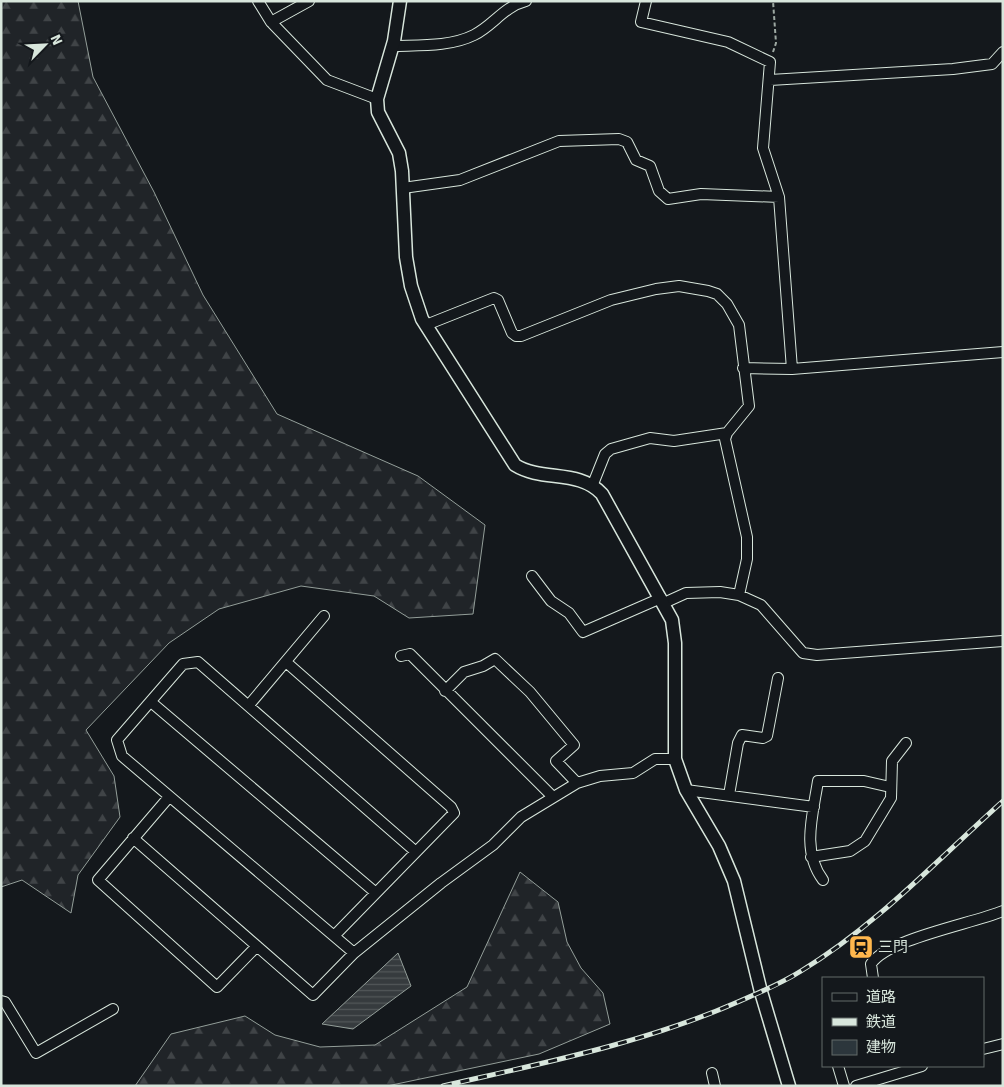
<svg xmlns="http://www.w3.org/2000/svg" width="1004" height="1087" viewBox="0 0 1004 1087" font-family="Signika,'Noto Sans JP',sans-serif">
	<defs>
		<pattern id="forest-firs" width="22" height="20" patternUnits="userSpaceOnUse" patternTransform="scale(1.25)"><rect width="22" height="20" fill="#202428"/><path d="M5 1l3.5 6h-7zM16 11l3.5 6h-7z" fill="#404447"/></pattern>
		<pattern id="water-rules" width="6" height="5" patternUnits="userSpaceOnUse" patternTransform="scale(1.25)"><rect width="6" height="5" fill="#363b3e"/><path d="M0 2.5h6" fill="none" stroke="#525759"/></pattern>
		<pattern id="building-back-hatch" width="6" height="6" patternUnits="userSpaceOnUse" patternTransform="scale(1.25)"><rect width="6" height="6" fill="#2c363c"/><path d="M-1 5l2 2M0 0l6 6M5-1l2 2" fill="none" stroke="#4a5358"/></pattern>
	</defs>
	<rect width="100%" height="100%" fill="#14181c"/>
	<path fill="url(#forest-firs)" stroke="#939e99" d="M1,1H78L93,77L154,192L203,295L277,414L418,476L485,525L473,614L409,618L374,596L301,586L219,609L169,643L86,730L114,776L120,817L78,875L71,913L22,880L1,887Z
		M520,872L558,902L567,942L581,968L603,993L610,1024L539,1054L387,1086H135L171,1034L245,1016L275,1035L320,1047L375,1045L467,987Z"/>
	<path fill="url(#water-rules)" stroke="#939e99" d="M398,953L411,986L353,1029L322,1024Z"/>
	<path fill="url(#building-back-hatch)" stroke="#d8e6dc" d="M864,939L869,945L858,954L853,948Z"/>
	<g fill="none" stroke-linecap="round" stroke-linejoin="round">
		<defs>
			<path id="minor" d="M258,1L271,22L327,80L377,99
				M646,1L641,22L728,42L770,62L763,148L779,197L792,369
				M271,22L309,1
				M393,46C419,45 450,47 474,35C494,25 503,7 526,1
				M770,80L953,69L992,64L1003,52
				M403,188L460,180L559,141L619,139L627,142L636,160L650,166L659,191L668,199L701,194L779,197
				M426,325L494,298L498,300L512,333L516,336H521L611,300L656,289L679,286L708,291L717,294L727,304L739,325L749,406L727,433L725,439L747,537V559L739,595
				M743,368L792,369L1003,352
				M593,484L605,454L611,449L650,438L674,441L727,433
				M532,576L551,601L569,613L583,632L661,598
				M664,603L686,593L720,592L739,595L761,605L803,653L817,655L1003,641
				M401,656L410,654L553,797
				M286,662L451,807L454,813L334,936
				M445,691L464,672L483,666L495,659L530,692L574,745L556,761L577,783
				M151,702L376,893
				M249,705L324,616
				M686,790L814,807
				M729,795L738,743L742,735L763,738L767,736L778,678
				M169,797L98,880L217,987L257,946
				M133,838L313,995L354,953L441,883L493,845L521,817L577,783L600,776L633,773L655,759H675
				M811,857L850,851L865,841L891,798L892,761L906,743
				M823,880C801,851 813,814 818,781H864L890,787
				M354,953L122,756L117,740L183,664L198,662L416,852
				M873,978L871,964C887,939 971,924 1003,911
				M1,1001L5,1002L36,1053L113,1009
				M983,1049L1003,1044
				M838,1066L844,1086
				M712,1073L715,1086
				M856,1086L922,1066"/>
			<path id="tertiary" d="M400,1L394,41L377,99L378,112L399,153L402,171L406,257L411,286L422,319L515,465C542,482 579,469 602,494L672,620L675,643V759L686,790L719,846L734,881L761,992L789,1086"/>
		</defs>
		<use href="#minor" stroke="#d8e6dc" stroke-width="12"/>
		<use href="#tertiary" stroke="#d8e6dc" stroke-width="15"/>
		<path stroke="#9da8a2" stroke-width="2" stroke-dasharray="4 2.5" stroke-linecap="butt" d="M773,52L776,43L773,1"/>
		<use href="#minor" stroke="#14181c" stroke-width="10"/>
		<use href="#tertiary" stroke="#14181c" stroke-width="12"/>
		<defs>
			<path id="rail" d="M443,1086C543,1063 645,1043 740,1001C761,992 782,983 801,971C877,925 937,860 1003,801"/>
		</defs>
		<use href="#rail" stroke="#d8e6dc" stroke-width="5"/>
		<use href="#rail" stroke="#14181c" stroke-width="3" stroke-dasharray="9" stroke-linecap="butt"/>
	</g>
	<defs>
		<symbol id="station-square" viewBox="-11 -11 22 22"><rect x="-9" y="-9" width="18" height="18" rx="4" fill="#ffb74d" stroke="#14181c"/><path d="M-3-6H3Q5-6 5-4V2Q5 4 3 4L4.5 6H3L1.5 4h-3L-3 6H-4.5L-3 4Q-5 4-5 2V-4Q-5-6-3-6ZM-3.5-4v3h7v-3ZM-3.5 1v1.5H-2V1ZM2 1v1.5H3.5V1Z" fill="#111"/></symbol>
	</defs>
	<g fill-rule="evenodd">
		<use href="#station-square" x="847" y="933" width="28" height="28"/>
	</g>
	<g text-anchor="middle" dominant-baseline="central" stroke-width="4" stroke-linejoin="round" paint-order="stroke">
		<g font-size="15" fill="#d8e6dc" stroke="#14181c" text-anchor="start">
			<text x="878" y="947">三門</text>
		</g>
	</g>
	<rect width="1004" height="1087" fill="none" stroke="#d8e6dc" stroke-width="5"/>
	<rect x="822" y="977" width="162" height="90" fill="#14181c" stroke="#626a69"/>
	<rect x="832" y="993" width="25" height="8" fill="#14181c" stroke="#626a69"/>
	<text x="866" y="1002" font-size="15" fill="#d8e6dc">道路</text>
	<rect x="832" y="1018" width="25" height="8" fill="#d8e6dc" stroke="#626a69"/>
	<text x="866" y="1027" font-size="15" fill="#d8e6dc">鉄道</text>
	<rect x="832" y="1040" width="25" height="15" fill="#2c363c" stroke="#626a69"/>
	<text x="866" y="1052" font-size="15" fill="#d8e6dc">建物</text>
	<g transform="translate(45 45) rotate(66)" stroke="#14181c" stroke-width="4" paint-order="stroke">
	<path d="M0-4L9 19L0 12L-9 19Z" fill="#d8e6dc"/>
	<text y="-8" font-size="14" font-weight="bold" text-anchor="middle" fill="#d8e6dc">N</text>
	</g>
</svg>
